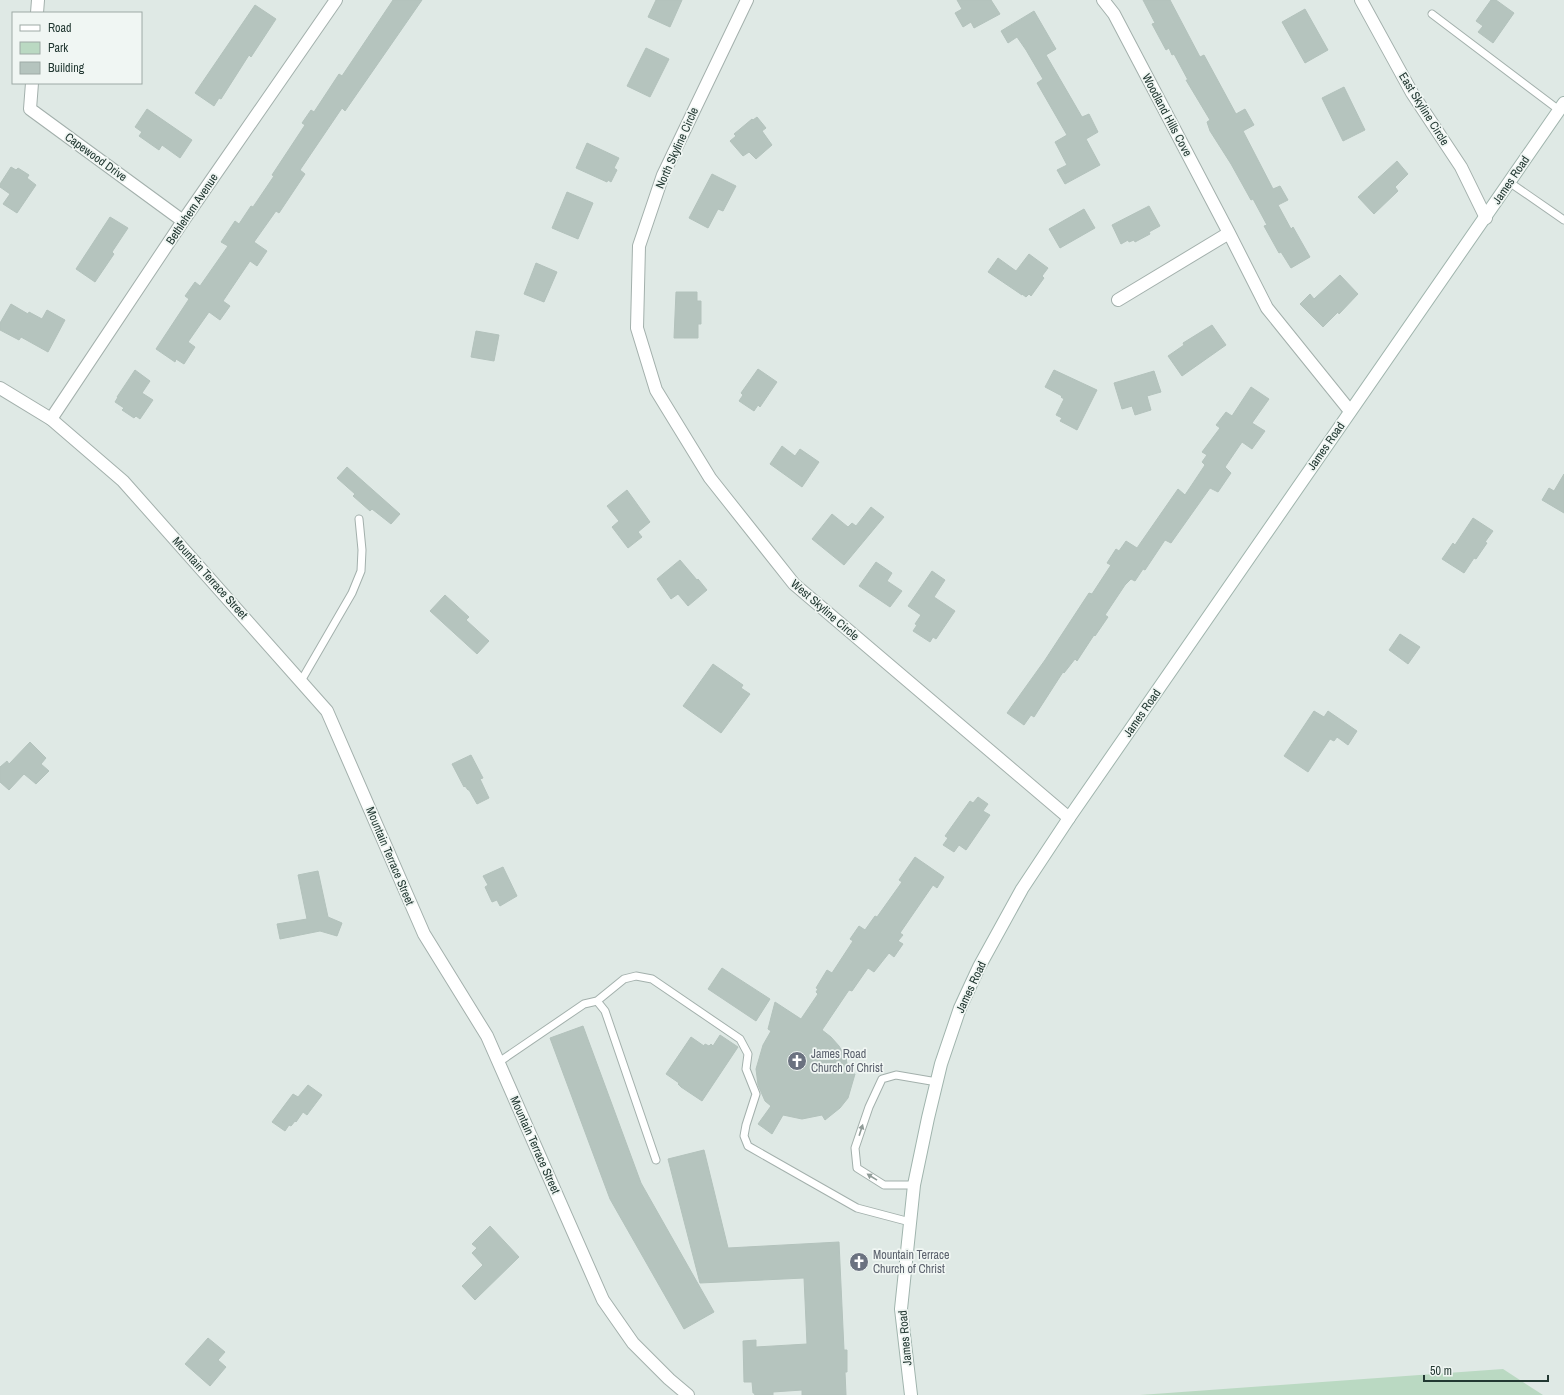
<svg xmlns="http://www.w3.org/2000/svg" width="1564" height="1395" viewBox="0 0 1564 1395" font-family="'Archivo Narrow',sans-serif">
	<rect width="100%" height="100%" fill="#dfe9e5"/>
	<path fill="#bad9c2" d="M1503,1369L1543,1395H1140Z"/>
	<path fill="#b5c4be" stroke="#b3c2bc" d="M393,0H422L345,111L342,108L300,170L305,174L279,213L276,211L254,242L267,251L257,266L250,261L223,301L230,306L220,320L209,312L188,342L195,347L184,364L176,359L175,362L156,349L189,299L185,296L195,282L200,286L228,246L221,242L235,221L239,224L251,206L253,207L274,176L272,175L305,125L302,123L311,110L314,112L339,74L342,76Z
		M656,0H682L670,27L648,17Z
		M957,0H991L1000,14L974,28L971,22L963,27L955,13L962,9Z
		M1143,0H1170L1200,57L1204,55L1236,114L1245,109L1254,125L1243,131L1273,189L1280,186L1288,200L1278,205L1291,229L1293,227L1310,257L1291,268L1281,252L1279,253L1264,226L1267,225L1253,199L1251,200L1231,164L1210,131L1207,122L1210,120L1186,80H1188L1174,54L1172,55L1169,48L1166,50L1152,24L1155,23Z
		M1491,0H1496L1514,13L1493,43L1478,32L1483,26L1476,21Z
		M255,5L276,19L251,57L249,55L221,99L219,98L214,106L195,93Z
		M1305,9L1328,50L1305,63L1282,22Z
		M1034,11L1056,49L1046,55L1082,117L1089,114L1098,132L1086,139L1100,165L1065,184L1057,170L1067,165L1055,142L1067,135L1037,83L1043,79L1026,50L1017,37L1008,43L1001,31Z
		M646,48L669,59L650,97L627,86Z
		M1344,87L1365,130L1343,141L1322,98Z
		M147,109L192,140L180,158L162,145L159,150L139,136L142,132L135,127Z
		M757,117L766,128L762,131L772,145L756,159L749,152L743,156L730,141L736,136L734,134L752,119L753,120Z
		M587,143L619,158L614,168L617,170L611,182L608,180L607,182L576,168Z
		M1397,161L1408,174L1395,187L1398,191L1374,214L1358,197Z
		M11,167L16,170L18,168L29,175L27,178L36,185L17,213L3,204L10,194L0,187V184Z
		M712,174L736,186L723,211L718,209L708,228L689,218Z
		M567,192L593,203L578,239L552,228Z
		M1149,206L1160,226L1149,232L1150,234L1135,242L1134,240L1129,242L1128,240L1121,244L1112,225Z
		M1084,209L1095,228L1060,248L1049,229Z
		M110,217L128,228L112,252L114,254L95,282L76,269Z
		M1029,254L1048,268L1042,276L1044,278L1031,296L1029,294L1026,297L1022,294V295L988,272L998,258L1016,271Z
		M536,263L557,272L544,302L524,294Z
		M1340,275L1358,294L1339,314L1338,312L1323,327L1300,304L1310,294L1314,299Z
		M676,292H697V301H701V324H698V338H674Z
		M11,304L28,314L29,312L42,319L47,310L65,320L48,352L21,337L19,340L0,330V323Z
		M1212,325L1226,345L1182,376L1168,356L1184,345L1183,343Z
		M476,331L499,335L494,361L471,357Z
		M758,369L777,382L760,407L758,405L754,411L739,401L743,395L741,393Z
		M135,370L150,381L142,393L153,400L140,419L136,416L134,418L122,410L124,408L115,402L118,397H117Z
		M1054,370L1097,390L1077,430L1060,421L1062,418L1056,415L1064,399L1061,397L1062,396L1045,387Z
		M1154,371L1161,392L1147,396L1151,410L1135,415L1132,406L1122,409L1114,383Z
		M1251,387L1269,399L1252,423L1265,431L1252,449L1242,442L1225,467L1231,473L1218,492L1210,488L1171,543L1165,540L1145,570L1143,569L1135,581L1131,579L1125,585L1105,615L1108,617L1095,636L1094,635L1077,661L1075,659L1064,673L1063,672L1034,717L1031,715L1024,725L1007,713L1045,660L1089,593L1092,594L1111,565L1107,563L1116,549L1119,551L1126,541L1137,548L1178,489L1185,495L1205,465L1202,462L1207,455L1202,452L1220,428L1216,425L1226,412L1232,416Z
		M782,446L795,456L800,449L819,462L802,487L770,464Z
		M347,467L400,514L391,524L372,509L370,511L353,496L355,494L337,478Z
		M1564,474V513L1542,500L1549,488L1554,491Z
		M627,490L650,522L638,532L642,537L628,548L612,527L619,521L607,506Z
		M871,507L884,517L844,565L812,539L832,514L848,527L852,523L856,526Z
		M1473,518L1493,531L1485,542L1487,543L1476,559L1474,558L1464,573L1442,559L1453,543L1455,545Z
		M680,560L697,580L698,579L707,590L688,606L678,594L671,599L657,579Z
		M876,562L892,573L887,581L902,591L890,607L859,586Z
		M932,571L945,580L934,597L955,611L936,639L933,637L930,642L913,631L917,625L915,624L921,615L908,606Z
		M445,595L469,617L466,620L489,641L477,654L430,611Z
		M1400,634L1420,647L1408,664L1389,650Z
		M713,664L743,685L741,688L750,694L721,733L683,706Z
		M1314,711L1324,717L1328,711L1357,731L1348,745L1337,737L1334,741L1330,739L1308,772L1284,756Z
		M30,742L46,758L41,764L49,771L36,784L24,774L9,790L0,782V767L7,761L9,764Z
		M471,755L483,778L480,779L489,798L477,804L469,790H468L465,786L464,787L452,764Z
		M978,797L988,804L983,811L990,815L966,850L959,845L954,852L943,845L948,838L945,836L970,801L973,803Z
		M915,857L944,877L937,888L933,885L900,933L903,935L898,941L903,944L894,957L889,953L874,972L868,968L852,991L849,990L822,1030L831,1037L839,1046L846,1058L849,1074H855L848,1098L840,1108L825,1120L822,1115L802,1119L783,1115L772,1134L758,1124L771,1106L765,1101L758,1085L756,1069L763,1045L771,1031L768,1029L775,1002L801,1019L818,994L816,992L818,989L816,988L827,970L832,973L853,941L850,939L859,926L865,930L875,916L877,917L902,882L899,880Z
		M503,867L517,896L500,906L497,900L492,902L485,887L488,885L483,876Z
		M318,871L328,917L342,923L337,936L320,931L280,939L277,924L307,919L298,875Z
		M722,968L770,999L756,1021L708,989Z
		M583,1026L641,1183L714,1312L684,1329L610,1199L550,1038Z
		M720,1035L738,1047L702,1101L681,1087L678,1084L679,1083L666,1074L691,1037L704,1046L705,1044L709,1046L711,1044L713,1046Z
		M308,1085L322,1095L307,1115L303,1112L296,1122L295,1121L291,1126L289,1125L285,1131L272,1122L293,1094L298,1097Z
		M704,1150L728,1248L839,1242L844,1350H847V1372H845L846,1395H802V1390L773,1392V1395H755L754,1393H753L752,1382H744L743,1341L756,1340V1347L807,1344L804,1278L700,1283L668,1159Z
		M490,1226L519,1257L475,1300L462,1286L483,1265L472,1253L477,1248L472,1244Z
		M208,1338L225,1352L218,1360L226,1367L210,1386L185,1364Z"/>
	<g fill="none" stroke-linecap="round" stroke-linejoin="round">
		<defs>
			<path id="service" d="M1432,14L1559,110
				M1509,182L1564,220
				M301,681L352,593L361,571L362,550L359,519
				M597,1001L624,979L636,976L652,979L740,1039L748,1054L746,1069L756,1094L746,1125L744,1136L748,1146L857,1208L910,1222
				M499,1062L584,1004L597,1001L605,1011L656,1160
				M914,1185H884L857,1168L855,1148L869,1107L882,1079L896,1075L937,1082"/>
			<path id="minor" d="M747,0L663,175L639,246L637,328L656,390L710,478L794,584L1069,818
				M1103,0L1114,14L1229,233L1267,308L1350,411
				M1361,0L1412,93L1461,167L1486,218
				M37,13L38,0
				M32,83L30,109L183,221
				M1118,300L1229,233
				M51,419L183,221L336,0"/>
			<path id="tertiary" d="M0,388L51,419L123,481L327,711L424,934L487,1036L603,1300L633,1343L669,1379L688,1395"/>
			<path id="secondary" d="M911,1395L901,1309L914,1185L928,1118L941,1064L960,1008L979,967L1022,889L1069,818L1564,103"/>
		</defs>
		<use href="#service" stroke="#a3b0ac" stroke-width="9"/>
		<use href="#minor" stroke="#a3b0ac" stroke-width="14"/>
		<use href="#tertiary" stroke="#a3b0ac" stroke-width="14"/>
		<use href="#secondary" stroke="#a0b4ad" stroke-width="14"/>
		<use href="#service" stroke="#fff" stroke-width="7"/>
		<use href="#minor" stroke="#fff" stroke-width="12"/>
		<use href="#tertiary" stroke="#fff" stroke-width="12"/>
		<use href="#secondary" stroke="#fff" stroke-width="12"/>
	</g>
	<defs><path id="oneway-solid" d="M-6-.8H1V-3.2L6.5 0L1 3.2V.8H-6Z"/></defs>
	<g fill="#909c98">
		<use href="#oneway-solid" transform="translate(861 1130) rotate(-72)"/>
		<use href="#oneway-solid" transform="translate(872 1177) rotate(-148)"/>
	</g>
	<defs>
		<symbol id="church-disc" viewBox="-11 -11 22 22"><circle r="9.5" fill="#6b7280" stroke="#f0f6f3"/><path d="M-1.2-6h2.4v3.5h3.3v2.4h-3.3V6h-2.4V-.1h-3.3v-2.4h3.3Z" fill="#fff"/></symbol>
	</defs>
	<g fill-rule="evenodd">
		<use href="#church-disc" x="786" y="1050" width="22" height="22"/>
		<use href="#church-disc" x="848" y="1251" width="22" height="22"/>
	</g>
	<g text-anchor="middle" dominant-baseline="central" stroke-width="3.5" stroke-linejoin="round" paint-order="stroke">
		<g font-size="12" fill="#223832" stroke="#f0f6f3">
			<text transform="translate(1424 109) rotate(58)">East Skyline Circle</text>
			<text transform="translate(1167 115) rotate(62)">Woodland Hills Cove</text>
			<text transform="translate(677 148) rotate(-66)">North Skyline Circle</text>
			<text transform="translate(96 157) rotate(36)">Capewood Drive</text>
			<text transform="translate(1511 180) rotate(-56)">James Road</text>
			<text transform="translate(192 209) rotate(-56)">Bethlehem Avenue</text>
			<text transform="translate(1326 446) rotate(-55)">James Road</text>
			<text transform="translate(210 578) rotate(48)">Mountain Terrace Street</text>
			<text transform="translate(825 610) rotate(41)">West Skyline Circle</text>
			<text transform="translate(1142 713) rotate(-55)">James Road</text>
			<text transform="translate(390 856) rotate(67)">Mountain Terrace Street</text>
			<text transform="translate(971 987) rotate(-65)">James Road</text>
			<text transform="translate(535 1145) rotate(66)">Mountain Terrace Street</text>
			<text transform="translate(905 1338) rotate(-95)">James Road</text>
		</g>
		<g font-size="12" fill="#5b616d" stroke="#f0f6f3" text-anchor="start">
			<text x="811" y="1054">James Road<tspan x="811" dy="14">Church of Christ</tspan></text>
			<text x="873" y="1255">Mountain Terrace<tspan x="873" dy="14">Church of Christ</tspan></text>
		</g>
	</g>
	<rect x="12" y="12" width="130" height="72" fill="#f0f6f3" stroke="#9eaaa6"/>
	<rect x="20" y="25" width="20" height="6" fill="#ffffff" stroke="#9eaaa6"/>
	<text x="48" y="32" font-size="12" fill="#223832">Road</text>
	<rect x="20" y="42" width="20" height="12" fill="#bad9c2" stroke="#9eaaa6"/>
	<text x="48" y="52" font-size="12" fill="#223832">Park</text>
	<rect x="20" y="62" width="20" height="12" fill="#b5c4be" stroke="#9eaaa6"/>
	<text x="48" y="72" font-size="12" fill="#223832">Building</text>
	<path d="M1424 1375v6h124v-6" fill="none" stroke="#223832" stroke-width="2"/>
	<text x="1430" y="1375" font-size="12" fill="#223832" stroke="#f0f6f3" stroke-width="3" paint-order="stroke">50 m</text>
</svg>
